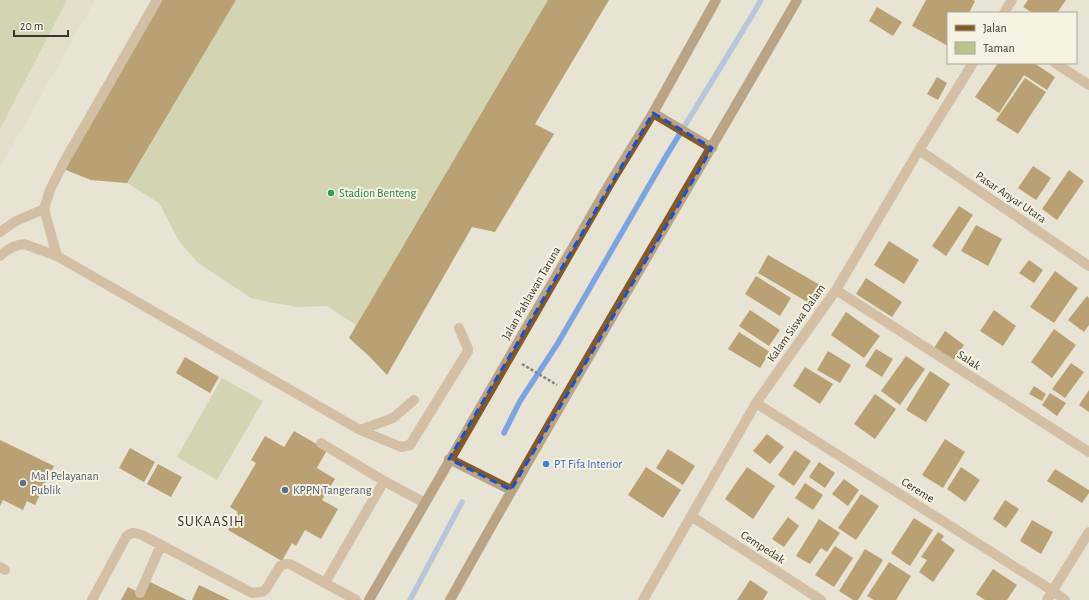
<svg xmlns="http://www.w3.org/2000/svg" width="1089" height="600" viewBox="0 0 1089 600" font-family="'Alegreya Sans',sans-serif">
	<rect width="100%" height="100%" fill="#e8e4d4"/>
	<path fill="#dfd9c2" d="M0,0H95L0,168Z"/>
	<path fill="#bac389" d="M0,0H67L0,129Z
		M159,0H609L535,124L495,232L472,227L387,375L369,356L349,338L356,325L327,306L297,307L269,302L251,298L198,263L179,241L159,203L127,183L91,180L61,168Z
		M222,378L263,401L217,480L177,457Z"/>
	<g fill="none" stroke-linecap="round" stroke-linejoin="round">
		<path stroke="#7ca3e2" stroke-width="5.5" d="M504,433L520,401L558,343L665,158L753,14L761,0
			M410,600L462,502"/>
	</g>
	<path fill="#825102" d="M159,0H236L127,183L91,180L61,168Z
		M548,0H609L535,124L554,134L495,232L472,227L387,375L369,356L349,338Z
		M926,0H973L975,1L969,13H948V46L912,26Z
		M1028,0H1066L1057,13H1033L1023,7Z
		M877,7L902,22L893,36L869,21Z
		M998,63H1034L1055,77L1047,90L1024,75L999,113L975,97Z
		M937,77L947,83L938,100L927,94Z
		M1025,78L1046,92L1018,134L996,120Z
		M1033,166L1051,178L1036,200L1018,188Z
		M1069,170L1084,181L1057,220L1042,209Z
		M959,206L973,215L946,256L932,246Z
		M976,225L1002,239L988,266L961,251Z
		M889,241L919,260L904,284L874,265Z
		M768,255L820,285L809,303L758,273Z
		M1029,260L1043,270L1034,283L1019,273Z
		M1055,271L1078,288L1054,323L1030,307Z
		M756,276L791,298L780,316L745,294Z
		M866,278L902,302L892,317L856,294Z
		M1087,296L1089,298V325L1084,332L1068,320Z
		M750,310L780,330L769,346L739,326Z
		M994,310L1016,326L1003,346L980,331Z
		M846,312L880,336L864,358L831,335Z
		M1054,329L1076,345L1052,378L1031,362Z
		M945,331L964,345L953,361L934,348Z
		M739,332L770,352L760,368L728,349Z
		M876,349L893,359L882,377L865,366Z
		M828,351L851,365L840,383L817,370Z
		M906,356L925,369L900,405L881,391Z
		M185,357L219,377L210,393L176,373Z
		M1071,363L1084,372L1065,398L1052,389Z
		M805,367L833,384L820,404L793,386Z
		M930,371L950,384L926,422L906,410Z
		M1034,386L1046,394L1042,401L1029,394Z
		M1089,390V412L1079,405Z
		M1050,393L1066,403L1057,416L1042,405Z
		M875,394L896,409L875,439L854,424Z
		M294,431L327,450L317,468L335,479L322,500L338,509L321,539L305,530L296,546L292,543L282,561L228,530L238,512L230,507L256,463L251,460L265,436L284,447Z
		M767,434L784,447L770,464L753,451Z
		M945,439L965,452L943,488L922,475Z
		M0,440L54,466L35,505L27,501L23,510L3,500L0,506Z
		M130,448L155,462L144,482L119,468Z
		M668,449L695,466L683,485L656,468Z
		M795,450L811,461L794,486L778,475Z
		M819,462L835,473L825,488L809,477Z
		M158,464L182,477L171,497L147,484Z
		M646,467L681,490L663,518L628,495Z
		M747,467L775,486L753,519L725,499Z
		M961,467L980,480L965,502L947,489Z
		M1055,469L1089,490V493L1082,503L1047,481Z
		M844,479L859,490L848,506L832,494Z
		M805,483L823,495L813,510L795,498Z
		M861,494L879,506L856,540L838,528Z
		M1005,500L1019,509L1006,528L993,519Z
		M788,517L799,526L784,547L772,539Z
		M914,518L933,530L910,566L891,553Z
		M819,519L840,533L827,552L821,548L810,564L796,556Z
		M1032,520L1053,532L1041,554L1020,541Z
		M938,532L944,536L941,540L955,550L933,582L919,572L927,560L921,557Z
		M835,546L853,558L834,587L815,575Z
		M865,549L883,560L858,600H853L839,591Z
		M889,562L911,576L896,600H874L867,596Z
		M993,569L1017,585L1007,600H985L976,594Z
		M750,580L768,592L763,600H737Z
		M148,581L187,600H121L128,587L142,594Z
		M199,585L230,600H192Z"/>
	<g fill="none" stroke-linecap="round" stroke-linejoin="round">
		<path stroke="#87857a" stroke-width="2.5" stroke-dasharray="3 2" stroke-linecap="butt" d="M522,364L557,385"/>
		<path stroke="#ba966a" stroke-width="10" d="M157,0L64,162L50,190L44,209L57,256L360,430L401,447L410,445L468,351V349L459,328
			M1004,13L1012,0
			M1055,63L1089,85
			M919,150L1089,266
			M0,232L16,221L44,209
			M0,256C6,250 15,245 24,244L57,256
			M836,290L1089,452
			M756,403L1053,591L1065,600
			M360,430L393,418L414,400
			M321,443L384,481L425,503
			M691,516L821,600
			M0,567L5,570
			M325,583L384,481
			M140,593L161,545
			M92,600L126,537C132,531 135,533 142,535L252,593L262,592L266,589L280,566C283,564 286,563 290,564L356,600
			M643,600L756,403L836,290L919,150L973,63
			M1047,600L1089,532"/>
		<path stroke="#805a27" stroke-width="10" d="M653,113L712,148
			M449,459L511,490
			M369,600L610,183L653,113L716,0
			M450,600C562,398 682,200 797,0"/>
	</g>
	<path d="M0 0H1089V600H0ZM653,113L712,148L511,490L449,459Z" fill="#e8e4d4" fill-opacity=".55" fill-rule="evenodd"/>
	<path fill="none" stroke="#1d4ed8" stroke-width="3" stroke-dasharray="8 5" stroke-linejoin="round" d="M653,113L712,148L511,490L449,459Z"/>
	<circle fill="#2e9e5b" stroke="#f5f2e1" stroke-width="1.5" cx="331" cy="193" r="4"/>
	<circle fill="#3f7fe0" stroke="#f5f2e1" stroke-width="1.5" cx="546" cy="464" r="4"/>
	<g fill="#5c6f8a" stroke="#f5f2e1" stroke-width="1.5">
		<circle cx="23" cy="483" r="4"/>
		<circle cx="285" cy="490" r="4"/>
	</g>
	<g text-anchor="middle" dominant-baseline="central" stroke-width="4" stroke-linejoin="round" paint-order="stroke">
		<g font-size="12" fill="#27864d" stroke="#f5f2e1" text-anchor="start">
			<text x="339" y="193">Stadion Benteng</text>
		</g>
		<g font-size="12" fill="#383731" stroke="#f5f2e1">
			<text transform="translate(1011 197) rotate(34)">Pasar Anyar Utara</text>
			<text transform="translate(531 293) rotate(-60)">Jalan Pahlawan Taruna</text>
			<text transform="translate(796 323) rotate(-55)">Kalam Siswa Dalam</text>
			<text transform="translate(969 360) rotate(33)">Salak</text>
			<text transform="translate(918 490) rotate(32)">Cereme</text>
			<text transform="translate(763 547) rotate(33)">Cempedak</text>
		</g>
		<g font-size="12" fill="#366cbe" stroke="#f5f2e1" text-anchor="start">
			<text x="554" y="464">PT Fifa Interior</text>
		</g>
		<g font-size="12" fill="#4e5e75" stroke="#f5f2e1" text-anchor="start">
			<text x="31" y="476">Mal Pelayanan<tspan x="31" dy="14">Publik</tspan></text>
			<text x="293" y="490">KPPN Tangerang</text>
		</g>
		<g font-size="14" letter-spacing="1" fill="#333024" stroke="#f5f2e1">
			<text x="211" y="522">SUKAASIH</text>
		</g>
	</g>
	<rect x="947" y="12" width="130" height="52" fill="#f5f2e1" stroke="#a9a79b"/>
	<rect x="955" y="25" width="20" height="6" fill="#805a27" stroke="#a9a79b"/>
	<text x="983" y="32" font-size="12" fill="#383731">Jalan</text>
	<rect x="955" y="42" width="20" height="12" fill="#bac389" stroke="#a9a79b"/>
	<text x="983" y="52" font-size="12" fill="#383731">Taman</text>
	<path d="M14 30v6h54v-6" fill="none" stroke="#383731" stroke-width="2"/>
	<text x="20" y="30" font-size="12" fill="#383731" stroke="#f5f2e1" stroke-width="3" paint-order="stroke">20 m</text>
</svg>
